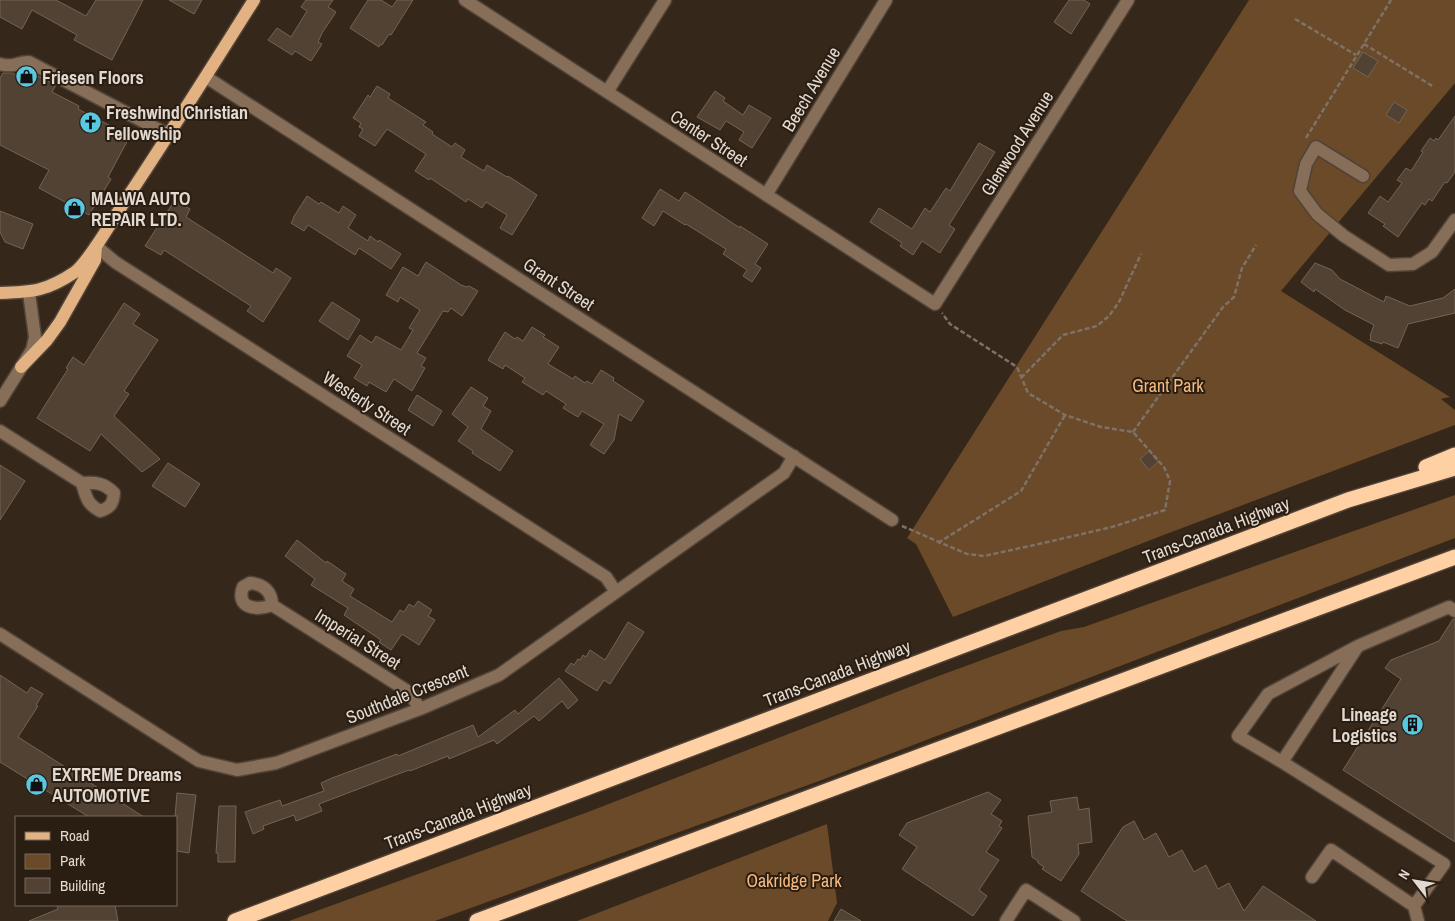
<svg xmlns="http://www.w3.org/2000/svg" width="1455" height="921" viewBox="0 0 1455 921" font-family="'Archivo Narrow',sans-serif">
	<rect width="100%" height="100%" fill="#35271a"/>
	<path fill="#6a4a28" d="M1249,0H1455V83L1281,291L1450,397L1441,399L1455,410V425L1161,536L953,617L916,544L907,538Z
		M1455,495V538L819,781L435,921H289L588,812L925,681L1061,631L1084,627Z
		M827,824L837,903L828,921H577Z"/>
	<path fill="#514234" stroke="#736455" d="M0,0H56L86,16L96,0H143L112,60L74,40L77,35L32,10L22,29L0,17Z
		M169,0H202L194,14Z
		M306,0H333L328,7L336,12L322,33L318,42L322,44L311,61L295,51L292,55L268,40L277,28L291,37L307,11L301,7Z
		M368,0H381L392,7L397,0H413L391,35L389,34L382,45L380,44L379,47L350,28Z
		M1069,0H1084L1090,4L1071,34L1054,22Z
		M1363,52L1378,61L1368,77L1353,68Z
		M25,70L56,85L52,92L79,106L78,109L130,136L108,177L111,179L89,215L39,188L49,170L0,145V78L3,73H12L18,76L21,71Z
		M377,86L390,94L388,98L426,122L423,125L433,132L432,134L452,147L455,143L465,150L461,157L484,171L487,165L507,177L508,176L537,195L512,235L500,228L507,215L486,202L482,208L468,199L466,202L430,178L429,180L415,171L426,154L387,129L375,146L359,136L363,129L359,127L361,123L353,118L368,95L370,97Z
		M715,91L725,98L723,101L743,115L749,105L771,118L752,148L739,140L744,132L726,121L720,130L697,117Z
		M1394,102L1407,110L1399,123L1386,115Z
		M1455,116V172L1447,183L1445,182L1432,201L1429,199L1425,205L1422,203L1398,237L1383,226L1385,224L1368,213L1380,196L1388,202L1402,183L1397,180L1406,168L1411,171L1423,152L1421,151L1430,138L1434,141L1436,138L1438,140Z
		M979,143L995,152L949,225L955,229L940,253L922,241L913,255L900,246L902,243L870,222L879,208L912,229L925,208L930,212L946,188L950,191Z
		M660,189L679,201L685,192L740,228V226L768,244L755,264L761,268L752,282L743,276L747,270L723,254L726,249L686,224L685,225L663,211L654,226L642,218Z
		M307,196L319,204L321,202L339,213L343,206L356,215L348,228L368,241L370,236L378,242L379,240L401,254L391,269L359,248L355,255L308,225L304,231L291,223L294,218H293Z
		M175,200L190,209L186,217L273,273L276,268L291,278L263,322L247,311L251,306L164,250L161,255L145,246Z
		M0,211L33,224L23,249L5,242L0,232Z
		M426,262L461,285L467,287L469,286L478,291L462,316L451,308L448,312L443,311L417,353L426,358L421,366L425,368L412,391L394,379L386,392L369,382L367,386L354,378L362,365L347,356L360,335L372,343L376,336L401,350L413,330L409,328L420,310L400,297L398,302L386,295L403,267L418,276Z
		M1315,263L1332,270L1340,279L1384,302L1386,296L1410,306L1443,298L1455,289V313L1408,324L1398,348L1383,342L1382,344L1370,340L1371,337L1370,336L1374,325L1345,310L1315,289L1314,292L1301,282Z
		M332,302L360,320L348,340L319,321Z
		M124,303L140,314L133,324L158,340L124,391L129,394L114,416L160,459L142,472L101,434L90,451L37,418L68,369L66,368L73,357L84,365Z
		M532,327L545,335L543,337L559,347L548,364L573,379L575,376L585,383L587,381L592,384L601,370L614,378L613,381L644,401L631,421L619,414L614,440L604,454L590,445L604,424L582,411L578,417L563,408L566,404L546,391L543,395L522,382L525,378L505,365L503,369L488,360L505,332L515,339L517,337L523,341Z
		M471,387L488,398L483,406L491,411L481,429L513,451L500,471L472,453L473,451L458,441L468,427L452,414Z
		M417,395L442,411L433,426L408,410Z
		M1149,451L1158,462L1149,470L1140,459Z
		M168,463L200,484L185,507L152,486Z
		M0,465L25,481L0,520Z
		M297,540L326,563L327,561L346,574L342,581L354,589L350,596L392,622L400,610L404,612L409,604L414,607L418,601L432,610L428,616L435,620L419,645L402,634L391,650L379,642L381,640L344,615L348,608L311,585L315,579L285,556Z
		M1453,619H1455V842L1343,770L1401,679L1385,668L1391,660L1439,641Z
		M628,622L644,632L610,684L604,680L597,691L565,671L571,663L574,665L578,659L580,660L583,655L586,657L590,650L605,660Z
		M0,675L27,693L31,687L43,694L36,705L38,706L18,737L144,817H89L0,762Z
		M559,678L578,700L568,709L562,701L539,721L534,716L497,744L494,740L449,759L448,756L410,771L409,770L382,780L319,804L322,811L296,821L294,815L263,826L264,829L253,834L245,812L280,800L282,806L324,791L321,783L332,778L397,754L398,756L473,725L478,737L515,710L518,714Z
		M988,792L1001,800L991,814L1002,821L999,826L1002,828L986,852L999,860L979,890L987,896L973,916L902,869L917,847L899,835L907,823Z
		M177,793L196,795L189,853L176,851V817H175Z
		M1077,797L1079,810L1089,808L1092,842L1078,844L1079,854L1061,881L1042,869L1044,867L1038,863V861L1032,857L1028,816L1052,812L1050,801Z
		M219,806H236L235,862H218V853H216Z
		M1134,821L1144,840L1156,833L1169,857L1182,850L1194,872L1206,865L1218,889L1229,883L1244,911L1263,886L1316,921H1127L1081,891L1123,827Z
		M57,905H115L118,921H29L58,909Z
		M841,909L861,921H834Z"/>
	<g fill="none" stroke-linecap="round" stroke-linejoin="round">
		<defs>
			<path id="minor" d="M465,0L935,304L1128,0
				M0,64C16,68 15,62 29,62L169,135
				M206,77L892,520
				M607,92L665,0
				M1363,176L1316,147L1306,164L1300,191L1317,214L1344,236L1389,265L1413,264L1432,252L1455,220
				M766,195L886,0
				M96,246L115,262L606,577L616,592
				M0,401L32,350L35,337L29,293
				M0,431L82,483C96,482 104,483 114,493C113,504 110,508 100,511C87,504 86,497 82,483
				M250,583C263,584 272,591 272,605C256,611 235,608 243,587Z
				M272,605L409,692L420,709
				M0,634L199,761L237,770L276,763L420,709L499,675L784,473L794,456
				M1282,762L1238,736L1268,694L1356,647
				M1312,877L1331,850L1414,906
				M1006,921L1026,890L1074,921
				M1418,921L1414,906L1444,864L1282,762L1358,646L1449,607L1455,611"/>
			<path id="major" d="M0,293C33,292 47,291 75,272C89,261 112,221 123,204C168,137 211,68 254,0
				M21,367L47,340L60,322L95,260L96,246"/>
			<path id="highway" d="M1426,467L1455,455
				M235,921L1348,500L1455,468
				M477,921L1455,557"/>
		</defs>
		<use href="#minor" stroke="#514337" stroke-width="15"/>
		<use href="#major" stroke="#514337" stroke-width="15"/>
		<use href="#highway" stroke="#514337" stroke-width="18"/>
		<path stroke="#7e7267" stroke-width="2.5" stroke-dasharray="5 2.5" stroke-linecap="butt" d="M1295,19L1356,55
			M1364,44L1434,87
			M1306,138L1391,0
			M1021,378L1063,335L1097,326L1109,316L1119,302L1141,254
			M1133,432L1223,307L1234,297L1242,268L1256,245
			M902,526L967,554L984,556L1039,544L1112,527L1165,510L1170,481L1164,467L1133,432L1101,427L1065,415L1028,393L1017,367L950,324L942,313
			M938,543L1021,491L1065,415"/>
		<use href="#minor" stroke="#866e58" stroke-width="12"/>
		<use href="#major" stroke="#e3b283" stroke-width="12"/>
		<use href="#highway" stroke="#ffd0a3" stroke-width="15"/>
	</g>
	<defs>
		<symbol id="shop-disc" viewBox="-11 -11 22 22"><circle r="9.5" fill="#57c9e3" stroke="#2a1d11"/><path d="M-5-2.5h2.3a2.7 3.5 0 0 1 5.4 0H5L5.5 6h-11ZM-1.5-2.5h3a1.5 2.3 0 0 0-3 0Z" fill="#111"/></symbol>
		<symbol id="church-disc" viewBox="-11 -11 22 22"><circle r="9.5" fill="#57c9e3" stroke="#2a1d11"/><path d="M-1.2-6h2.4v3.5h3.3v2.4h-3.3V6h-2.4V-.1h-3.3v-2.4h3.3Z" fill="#111"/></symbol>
		<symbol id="building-disc" viewBox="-11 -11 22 22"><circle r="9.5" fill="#57c9e3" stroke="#2a1d11"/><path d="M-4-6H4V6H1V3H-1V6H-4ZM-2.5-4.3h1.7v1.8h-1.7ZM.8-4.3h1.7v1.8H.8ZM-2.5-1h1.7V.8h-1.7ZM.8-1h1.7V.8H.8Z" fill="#111"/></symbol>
	</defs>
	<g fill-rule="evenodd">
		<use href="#shop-disc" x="14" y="64" width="25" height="25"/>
		<use href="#church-disc" x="78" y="110" width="25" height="25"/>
		<use href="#shop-disc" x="62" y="196" width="25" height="25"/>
		<use href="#building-disc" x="1400" y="712" width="25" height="25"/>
		<use href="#shop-disc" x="24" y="772" width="25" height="25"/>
	</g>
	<g text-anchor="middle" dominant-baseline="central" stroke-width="4" stroke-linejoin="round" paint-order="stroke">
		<g font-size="18" font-weight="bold" fill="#e2d9d1" stroke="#2a1d11" text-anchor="start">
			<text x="42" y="77">Friesen Floors</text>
			<text x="106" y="112">Freshwind Christian<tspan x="106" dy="21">Fellowship</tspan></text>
			<text x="91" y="198">MALWA AUTO<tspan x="91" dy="21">REPAIR LTD.</tspan></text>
			<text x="1397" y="714" text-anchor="end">Lineage<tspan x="1397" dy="21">Logistics</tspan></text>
			<text x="52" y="774">EXTREME Dreams<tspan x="52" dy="21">AUTOMOTIVE</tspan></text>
		</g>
		<g font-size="18" fill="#e2d9d1" stroke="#2a1d11">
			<text transform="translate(811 89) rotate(-59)">Beech Avenue</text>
			<text transform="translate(709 138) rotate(33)">Center Street</text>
			<text transform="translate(1017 143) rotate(-58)">Glenwood Avenue</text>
			<text transform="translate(559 284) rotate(33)">Grant Street</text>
			<text transform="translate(367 403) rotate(33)">Westerly Street</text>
			<text transform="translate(1216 530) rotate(-21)">Trans-Canada Highway</text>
			<text transform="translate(358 639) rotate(32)">Imperial Street</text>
			<text transform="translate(837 673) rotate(-21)">Trans-Canada Highway</text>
			<text transform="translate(407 694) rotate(-22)">Southdale Crescent</text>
			<text transform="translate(458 816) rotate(-21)">Trans-Canada Highway</text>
		</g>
		<g font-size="18" fill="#f7ba7f" stroke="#2a1d11">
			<text x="1168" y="385">Grant Park</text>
			<text x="794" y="880">Oakridge Park</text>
		</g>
	</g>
	<rect x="15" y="816" width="162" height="90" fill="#2a1d11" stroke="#74685e"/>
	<rect x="25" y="832" width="25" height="8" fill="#e3b283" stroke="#74685e"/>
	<text x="60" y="841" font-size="15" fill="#e2d9d1">Road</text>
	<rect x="25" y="854" width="25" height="15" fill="#6a4a28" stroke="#74685e"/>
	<text x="60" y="866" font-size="15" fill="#e2d9d1">Park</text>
	<rect x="25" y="878" width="25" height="15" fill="#514234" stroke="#74685e"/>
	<text x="60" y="891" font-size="15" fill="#e2d9d1">Building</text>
	<g transform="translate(1415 881) rotate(301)" stroke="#2a1d11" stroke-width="4" paint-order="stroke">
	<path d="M0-4L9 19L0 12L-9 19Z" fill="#e2d9d1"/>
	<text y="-8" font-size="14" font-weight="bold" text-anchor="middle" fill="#e2d9d1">N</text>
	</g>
</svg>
